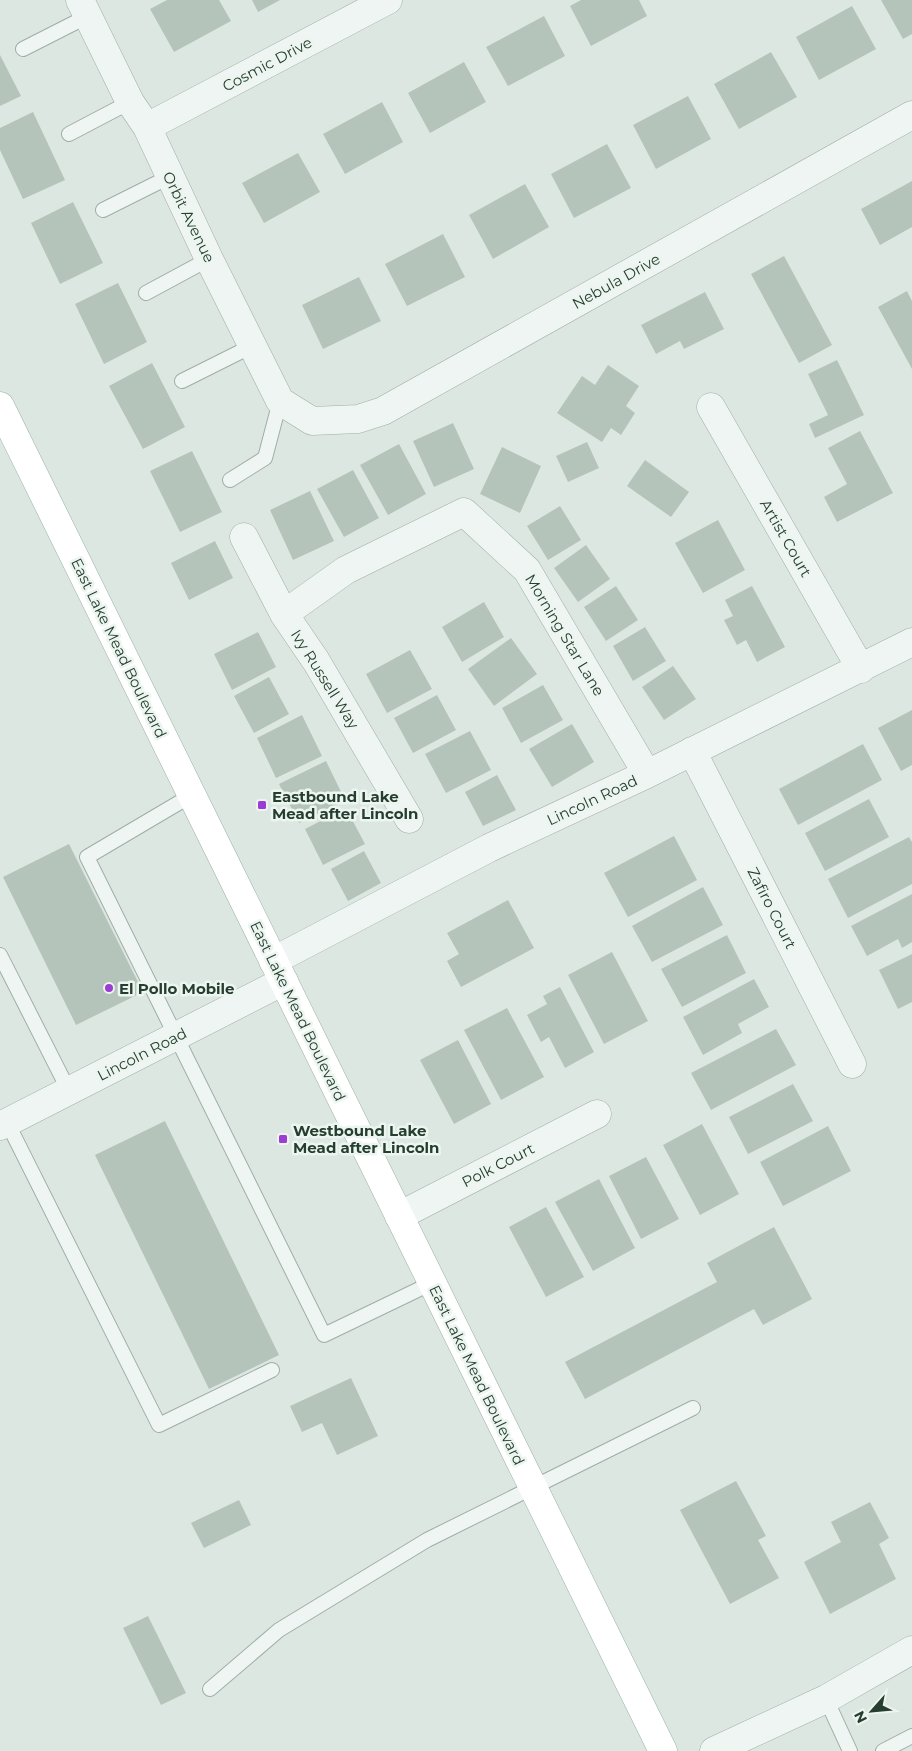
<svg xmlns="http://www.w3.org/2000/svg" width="912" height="1751" viewBox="0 0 912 1751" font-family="Montserrat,sans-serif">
	<rect width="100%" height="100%" fill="#dde7e1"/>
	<path fill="#b4c4ba" d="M167,0H219L231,21L174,52L150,9Z
		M252,0H280L258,12Z
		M581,0H639L647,16L591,46L570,6Z
		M881,0H912V34L903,39Z
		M852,6L876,49L819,80L796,37Z
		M544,16L565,56L508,86L486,47Z
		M771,52L797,97L739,129L714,84Z
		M0,55L21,96L0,106Z
		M464,62L486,102L430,133L408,93Z
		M688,96L711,139L656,169L633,125Z
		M382,102L403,142L345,174L323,134Z
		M33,112L65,180L23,199L0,150V128Z
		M607,144L631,188L574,218L551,174Z
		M298,153L320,192L264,223L242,183Z
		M912,181V227L880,245L861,209Z
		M525,184L549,227L493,259L469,215Z
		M73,202L103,263L60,284L31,223Z
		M443,234L465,277L407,306L385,264Z
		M784,256L832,345L799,363L751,274Z
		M359,277L381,321L323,349L302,305Z
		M118,283L147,342L104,364L75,304Z
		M907,291L912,301V369L878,307Z
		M705,292L724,329L684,349L680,341L656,354L641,325Z
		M837,360L864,415L815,438L809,424L828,415L808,374Z
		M152,363L185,427L143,449L109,386Z
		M608,365L639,386L626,406L635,413L621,435L611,428L602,442L557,413L582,376L595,385Z
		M453,423L474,469L434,487L413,441Z
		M860,431L893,493L837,522L824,497L847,484L828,448Z
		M587,442L599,468L568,482L556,456Z
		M399,444L426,494L388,515L360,465Z
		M502,447L541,466L520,513L480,494Z
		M192,451L222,512L180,532L150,471Z
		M645,460L689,492L671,517L627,486Z
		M353,470L379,518L344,537L317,489Z
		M310,491L334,541L293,560L270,510Z
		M560,506L581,540L548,560L527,526Z
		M718,520L745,570L703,593L675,543Z
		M215,541L233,578L189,600L171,563Z
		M586,545L610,579L578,602L554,568Z
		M616,586L638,620L606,641L584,607Z
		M752,586L785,647L757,662L746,640L737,645L724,620L733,616L725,600Z
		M484,602L504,637L462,662L442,627Z
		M645,627L666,661L633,681L613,646Z
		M258,632L276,667L232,690L214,654Z
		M511,638L537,674L494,706L468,669Z
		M410,650L432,689L387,713L366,674Z
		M673,666L696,699L664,720L642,687Z
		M269,677L289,714L254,733L234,696Z
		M543,685L563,720L521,743L502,708Z
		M437,695L456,730L413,753L394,718Z
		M912,710V765L901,771L878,728Z
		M302,715L322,756L276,778L257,738Z
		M572,724L594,762L552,787L529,749Z
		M470,731L491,770L446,793L425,754Z
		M863,744L882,780L798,825L779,789Z
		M326,761L345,800L299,823L279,784Z
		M497,775L516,810L483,826L465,792Z
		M869,799L889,837L825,871L805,833Z
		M346,808L365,844L323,865L305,829Z
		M674,836L697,880L628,917L604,873Z
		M909,837L912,842V884L848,918L828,879Z
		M69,844L143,992L76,1025L3,877Z
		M364,851L381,883L348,901L331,869Z
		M703,887L723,925L652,962L632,926Z
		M912,894V942L902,948L898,939L867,956L851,926Z
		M508,900L534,948L461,987L447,961L459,954L447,933Z
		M727,935L746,973L682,1007L661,969Z
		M612,952L648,1021L604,1044L568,975Z
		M912,954V1002L898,1009L879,970Z
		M754,979L769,1007L738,1024L742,1033L703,1055L683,1017Z
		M560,987L594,1052L565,1068L549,1037L541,1042L527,1015L547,1004L543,996Z
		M507,1008L544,1077L501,1100L464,1030Z
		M776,1029L796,1065L711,1110L691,1073Z
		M458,1040L491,1104L454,1124L420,1060Z
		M793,1084L813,1121L748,1154L729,1117Z
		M165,1121L279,1355L209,1389L95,1155Z
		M702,1124L739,1194L700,1215L663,1145Z
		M828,1126L851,1171L783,1206L760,1162Z
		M646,1157L679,1219L641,1239L609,1176Z
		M599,1179L635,1248L593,1271L555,1202Z
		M546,1207L584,1277L546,1297L509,1227Z
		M774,1227L812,1299L763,1325L754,1309L585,1399L565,1362L717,1282L707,1263Z
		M351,1378L378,1436L337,1455L322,1423L302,1432L290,1406Z
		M736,1481L766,1536L758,1540L779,1578L730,1604L680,1510Z
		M239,1500L251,1525L204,1548L191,1523Z
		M870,1502L889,1538L879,1544L896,1579L830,1614L804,1562L841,1542L831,1522Z
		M148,1616L186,1693L161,1705L123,1628Z"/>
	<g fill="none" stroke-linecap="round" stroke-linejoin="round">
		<defs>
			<path id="lane" d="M23,49L88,16
				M69,134L130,102
				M103,210L169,177
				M146,293L209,259
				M182,381L252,346
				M230,480L265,458L280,401
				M192,795L87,857L324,1335L432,1283
				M0,955L69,1091
				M7,1122L159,1425L272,1370
				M210,1689L279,1630L427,1540L693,1408
				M826,1699L850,1751
				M883,1751L912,1736"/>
			<path id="street" d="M80,0L130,102L147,127L209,259L280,401L312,421L358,419L383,411L912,115
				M147,127L388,0
				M711,407L861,669
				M244,537L284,614L316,661L409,819
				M284,614L346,570L464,512L527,570L647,774
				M692,751L852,1064
				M273,961L489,848L647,774L912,642
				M0,1126L284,981
				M399,1216L597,1114
				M714,1751L826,1699L912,1650"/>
			<path id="primary" d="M0,406L663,1751"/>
		</defs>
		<use href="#lane" stroke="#9faea5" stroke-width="16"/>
		<use href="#street" stroke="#9faea5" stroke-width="29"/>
		<use href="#primary" stroke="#9bb3a5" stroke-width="29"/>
		<use href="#lane" stroke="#eff5f2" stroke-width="14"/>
		<use href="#street" stroke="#eff5f2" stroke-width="28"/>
		<use href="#primary" stroke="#fff" stroke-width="28"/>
	</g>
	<g fill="#9b3cd2" stroke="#ecf5ef" stroke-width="2">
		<rect x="257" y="800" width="10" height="10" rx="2.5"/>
		<circle cx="109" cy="988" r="5"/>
		<rect x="278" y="1134" width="10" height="10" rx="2.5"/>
	</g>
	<g text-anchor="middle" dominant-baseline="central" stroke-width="5" stroke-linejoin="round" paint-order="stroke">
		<g font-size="15" fill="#263e30" stroke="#ecf5ef">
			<text transform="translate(267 64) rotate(-28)">Cosmic Drive</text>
			<text transform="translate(189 217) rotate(64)">Orbit Avenue</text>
			<text transform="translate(616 281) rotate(-29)">Nebula Drive</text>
			<text transform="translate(786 538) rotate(60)">Artist Court</text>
			<text transform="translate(565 635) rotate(59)">Morning Star Lane</text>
			<text transform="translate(119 648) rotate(64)">East Lake Mead Boulevard</text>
			<text transform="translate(325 679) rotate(58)">Ivy Russell Way</text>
			<text transform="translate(592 800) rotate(-25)">Lincoln Road</text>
			<text transform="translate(772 908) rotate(63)">Zafiro Court</text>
			<text transform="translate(298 1011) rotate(64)">East Lake Mead Boulevard</text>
			<text transform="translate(142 1054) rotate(-27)">Lincoln Road</text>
			<text transform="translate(498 1165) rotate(-27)">Polk Court</text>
			<text transform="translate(477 1375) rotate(64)">East Lake Mead Boulevard</text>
		</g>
		<g font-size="15" font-weight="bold" fill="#263e30" stroke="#ecf5ef" text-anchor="start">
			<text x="272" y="796">Eastbound Lake<tspan x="272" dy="17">Mead after Lincoln</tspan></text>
			<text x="119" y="988">El Pollo Mobile</text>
			<text x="293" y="1130">Westbound Lake<tspan x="293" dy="17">Mead after Lincoln</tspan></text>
		</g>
	</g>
	<g transform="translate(872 1711) rotate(243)" stroke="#ecf5ef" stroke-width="4" paint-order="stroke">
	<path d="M0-4L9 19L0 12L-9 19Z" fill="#263e30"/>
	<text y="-8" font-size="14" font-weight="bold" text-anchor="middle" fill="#263e30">N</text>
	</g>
</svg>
